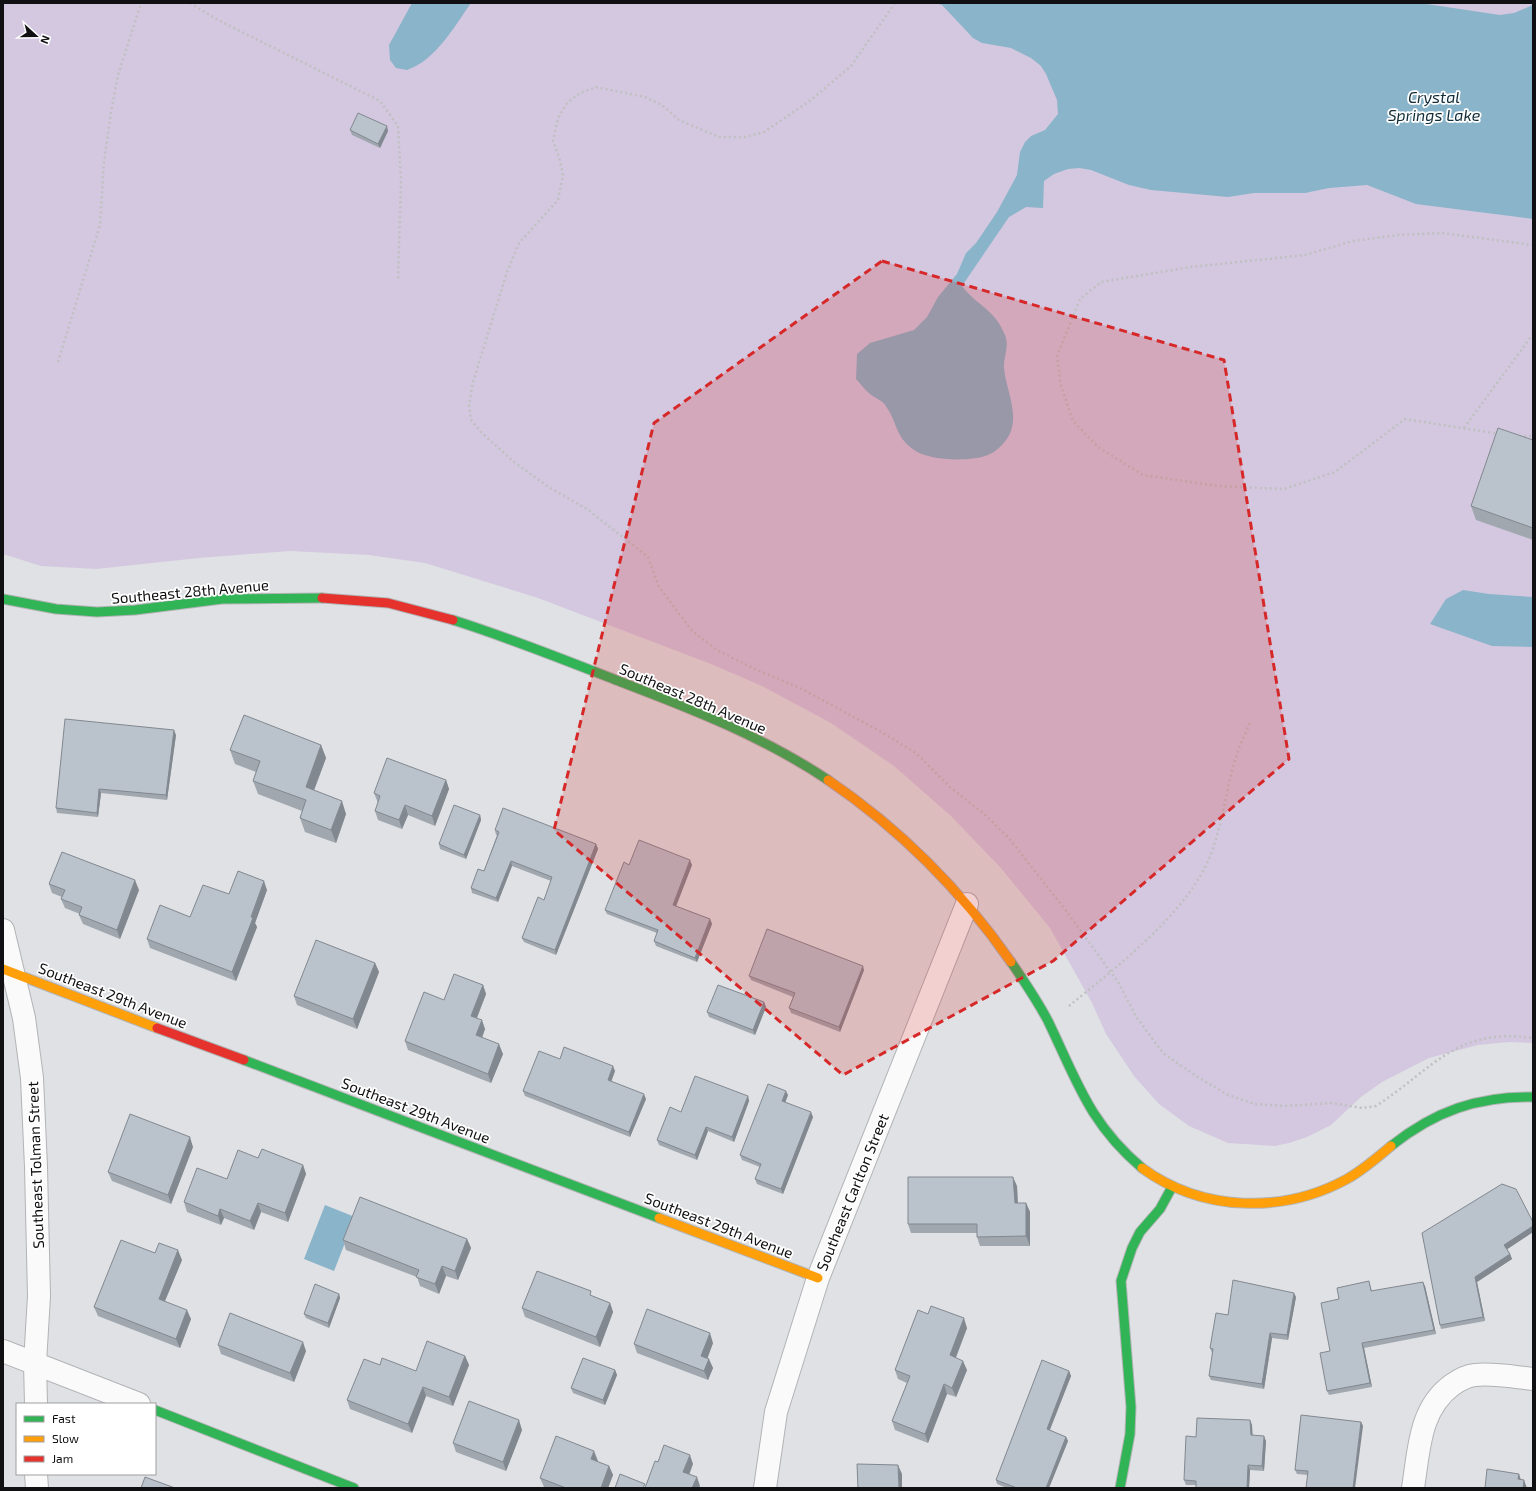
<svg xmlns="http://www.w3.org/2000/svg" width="1536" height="1491" viewBox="0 0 1536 1491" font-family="'Exo 2',sans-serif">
	<rect width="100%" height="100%" fill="#dfe1e4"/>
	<path fill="#d4c8e0" d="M3,3H1533V1043L1509,1042L1478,1045L1429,1058L1382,1082L1361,1097L1331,1125L1307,1137L1289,1143L1275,1146L1228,1143L1189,1126L1159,1104L1134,1076L1106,1034L1092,1003L1050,928L1000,867L951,816L894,766L831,723L762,686L711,664L538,598L425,563L369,555L290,551L199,558L96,569L41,566L3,554Z"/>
	<path fill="#8ab4c9" d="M412,3H471C454,27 436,60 407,70L396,68L390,60L389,45Z
		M935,3H1420L1500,15L1514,13L1533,5V219L1416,204L1367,185L1329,188L1305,193H1254L1228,197L1151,190L1129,185L1091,170L1079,168L1068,169L1054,174L1044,181L1043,208L1026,207L1009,217L962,286C978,307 994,308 1005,335C1010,346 1003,358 1004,368C1006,389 1018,411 1011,431C1007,441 998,451 988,455C970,462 930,461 914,450C894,436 898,422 885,405C882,400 875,398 870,394C865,390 861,384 856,379L857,354L870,343L914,330L927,317L938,297L957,274L966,253L976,243L997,212L1017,175L1020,152L1025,142L1031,136L1045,130L1058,114L1057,100L1046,74L1041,66L1031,58L1011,48L982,43L973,38L942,5Z
		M1463,590L1489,594L1533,597V647L1492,646L1430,624L1446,599Z
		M325,1205L355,1217L334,1271L304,1259Z"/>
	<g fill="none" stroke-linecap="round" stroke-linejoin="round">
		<defs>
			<path id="street" d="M3,930L24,1018L32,1078L36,1167L39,1296L35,1363L36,1404
				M3,1351L139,1404
				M36,1474L37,1488
				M765,1488L776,1412L818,1278L967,904
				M1413,1488C1419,1451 1419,1409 1452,1385C1459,1380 1466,1376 1475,1375C1494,1373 1514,1377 1533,1379"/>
			<path id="fast" d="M3,599L56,609L97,612L135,610L222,599L322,598
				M453,620C510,638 565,660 621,682C692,709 764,737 828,780
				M1011,962C1024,981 1037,1000 1048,1021C1077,1081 1089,1123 1142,1168
				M244,1060L659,1218
				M1391,1146C1435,1111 1478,1096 1533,1097
				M155,1410L354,1488
				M1120,1488L1130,1434L1131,1407L1121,1281L1132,1248L1140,1232L1160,1209L1172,1187"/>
			<path id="slow" d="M828,780C900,829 961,890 1011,962
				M3,969L157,1028
				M1142,1168C1202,1212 1283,1214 1347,1179C1363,1170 1377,1158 1391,1146
				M659,1218L818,1278"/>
			<path id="jam" d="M322,598L388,603L453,620
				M157,1028L244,1060"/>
		</defs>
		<use href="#street" stroke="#b2b3b5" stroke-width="24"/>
		<use href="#fast" stroke="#b2b3b5" stroke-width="11"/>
		<use href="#slow" stroke="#b2b3b5" stroke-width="11"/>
		<use href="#jam" stroke="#b2b3b5" stroke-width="11"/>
		<path stroke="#bfc0c0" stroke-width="2.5" stroke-dasharray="2 3" stroke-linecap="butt" d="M190,3L216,19L380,101L398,126L401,181L398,280
			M895,3L851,66L811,100L764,132L745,137H719L679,120L662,105L645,97L596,87L580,93L568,102L558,118L553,141L559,157L563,175L558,200L519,243L507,272L473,382L469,405L471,420L482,433L514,462L547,486L587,509L648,557L659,587L692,631L717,650L755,669L800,688L878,730L916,753L951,788L983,813L1008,837L1067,912L1118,982L1137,1018L1163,1053L1196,1076L1228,1095L1255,1104L1285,1106L1332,1103L1362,1108L1376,1106C1433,1069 1456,1027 1533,1038
			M58,362L100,225L104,162L111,112L118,75L141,3
			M1464,428L1533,334
			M1500,434L1405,419L1335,472L1284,489L1218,486L1143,475L1098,447L1073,421L1061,386L1057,356L1080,299L1101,282L1191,267L1305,255L1353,241L1398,235L1442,233L1533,245
			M1519,436H1533
			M1069,1006C1114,969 1173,924 1202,873C1223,836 1224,790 1238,751C1242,740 1247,730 1251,720"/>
		<use href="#street" stroke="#fafafb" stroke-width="22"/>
		<use href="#fast" stroke="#30b455" stroke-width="9"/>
		<use href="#slow" stroke="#ff9f0a" stroke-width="9"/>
		<use href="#jam" stroke="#e5322d" stroke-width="9"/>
	</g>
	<path fill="#a0a7af" d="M350,130L388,131L380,148L352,135Z
		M1533,440V540L1476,520L1471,506Z
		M176,735L167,800L101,793L98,817L57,813L56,808Z
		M321,745L326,758L314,790L346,814L336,843L305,832L300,818L302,811L258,794L253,781L256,772L235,764L230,750Z
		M446,780L449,789L435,826L408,815L402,829L378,820L375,811L378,803L374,793Z
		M480,815L481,820L466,859L440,849L439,844Z
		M495,830L596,844L598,849L556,955L524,942L522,938L544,900L551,881L512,866L498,902L472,893L471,888L484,871L497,835H496Z
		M629,865H692L676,906L710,919L712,924L697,962L656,946L654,941L657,933L607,914L605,910Z
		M49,884L139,890L120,939L83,924L79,915L80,914L65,908L61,899L62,897L52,893Z
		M267,890L255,923L257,927L236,981L150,948L147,939L190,917L229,894Z
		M375,963L379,972L357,1029L297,1005L294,996Z
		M864,970L840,1032L791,1013L789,1008L793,997L751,980L749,976Z
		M483,985L486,994L477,1018L485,1029L482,1038L503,1054L491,1083L408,1050L405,1041L444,1000Z
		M764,1002L766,1007L755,1035L709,1017L707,1012Z
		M560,1059L615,1071L611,1081L646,1099L630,1137L525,1096L523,1091Z
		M788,1095L785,1102L813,1117L783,1194L757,1184L755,1179L760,1167L742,1160L740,1155Z
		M748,1096L749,1101L734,1142L708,1131L697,1160L659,1145L657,1140L681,1112Z
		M193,1147L171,1204L112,1181L108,1172Z
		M258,1158L303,1165L306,1174L288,1222L261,1212L254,1230L224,1218L221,1225L187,1212L184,1202L227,1179Z
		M1017,1186L1018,1203H1026L1030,1212V1246H980L977,1237V1233H911L908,1224Z
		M1533,1222V1232L1507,1249L1510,1254L1512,1259L1477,1282L1485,1321L1441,1329L1440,1325L1422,1233Z
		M467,1239L471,1248L458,1280L446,1276L439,1294L420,1286L417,1277L346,1250L343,1240Z
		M155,1253L182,1260L165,1301L191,1319L180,1348L98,1316L94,1307Z
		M1369,1281L1372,1291L1425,1286L1436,1334L1364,1348L1372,1387L1329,1395L1327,1391L1330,1351L1339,1299Z
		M339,1294L340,1298L329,1328L306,1318L304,1314Z
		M592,1296L610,1303L613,1312L600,1347L525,1317L522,1308Z
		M1296,1297L1288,1340L1272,1338L1264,1389L1211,1380L1209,1376L1213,1353H1212L1210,1348L1228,1315Z
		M928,1314L967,1328L956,1358L967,1370L956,1397L947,1394L928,1443L895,1430L892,1421L907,1383L898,1379L895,1370Z
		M713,1343L707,1358L713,1368L708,1380L637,1353L634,1344Z
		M218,1345L306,1351L294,1382L221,1354Z
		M465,1356L469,1365L453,1406L426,1396L412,1433L350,1409L347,1400L380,1365L416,1371Z
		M615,1370L617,1375L605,1405L573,1393L571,1388Z
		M1069,1371L1071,1376L1050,1430L1066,1437L1068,1441L1049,1488H1007L997,1484L996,1480Z
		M1250,1420L1252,1425V1435L1266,1441L1264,1471L1250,1470L1249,1488H1196V1485H1186L1184,1480L1196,1437Z
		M1361,1422L1363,1426L1308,1475L1297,1474L1295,1470Z
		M522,1430L506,1471L456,1452L453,1443Z
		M598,1461L597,1462L609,1466L613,1475L608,1488H546L544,1487L540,1478Z"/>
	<path fill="#82888f" d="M387,126L388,131L380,148L378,144Z
		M174,730L176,735L167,800L166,795Z
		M321,745L326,758L310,801L306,787Z
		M446,780L449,789L435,826L432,816Z
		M99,789L101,793L98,817L97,813Z
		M342,801L346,814L336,843L331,830Z
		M405,805L408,815L402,829L399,820Z
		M480,815L481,820L466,859L464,855Z
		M596,844L598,849L556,955L555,950Z
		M690,860L692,865L675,909L673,905Z
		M511,861L512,866L498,902L496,898Z
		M135,880L139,890L120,939L117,930Z
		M264,881L267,890L255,923L257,927L236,981L232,972Z
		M710,919L712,924L697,962L695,958Z
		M375,963L379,972L357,1029L353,1019Z
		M863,966L864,970L840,1032L839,1027Z
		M483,985L486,994L474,1025L471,1016Z
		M764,1002L766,1007L755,1035L753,1030Z
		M482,1020L485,1029L479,1045L476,1035Z
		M499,1044L503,1054L491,1083L488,1074Z
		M613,1066L615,1071L610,1085L608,1080Z
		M786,1091L788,1095L784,1106L782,1101Z
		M644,1094L646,1099L630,1137L629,1132Z
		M748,1096L749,1101L734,1142L732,1137Z
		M811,1112L813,1117L783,1194L781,1189Z
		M706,1127L708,1131L697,1160L695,1155Z
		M190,1137L193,1147L171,1204L168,1195Z
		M303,1165L306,1174L288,1222L285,1213Z
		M1013,1177L1017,1186L1018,1212L1015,1203Z
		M258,1203L261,1212L254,1230L250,1221Z
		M1026,1203L1030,1212V1246L1026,1236Z
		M220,1209L224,1218L221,1225L218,1216Z
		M1533,1226V1232L1506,1250L1504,1245Z
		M467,1239L471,1248L458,1280L455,1271Z
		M178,1250L182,1260L162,1308L159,1299Z
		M1510,1254L1512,1259L1477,1282L1485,1321L1483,1317L1475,1277Z
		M442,1266L446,1276L439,1294L435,1284Z
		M1423,1282L1425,1286L1436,1334L1434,1330Z
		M1294,1293L1296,1297L1288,1340L1287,1335Z
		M339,1294L340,1298L329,1328L328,1323Z
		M610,1303L613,1312L600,1347L596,1337Z
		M187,1310L191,1319L180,1348L176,1339Z
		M964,1318L967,1328L953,1364L950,1355Z
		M710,1333L713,1343L705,1365L701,1356Z
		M1270,1333L1272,1338L1264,1389L1262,1384Z
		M303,1342L306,1351L294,1382L290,1373Z
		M1362,1343L1364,1348L1372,1387L1370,1383Z
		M465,1356L469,1365L453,1406L449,1397Z
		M709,1359L713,1368L708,1380L704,1371Z
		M963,1361L967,1370L956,1397L952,1388Z
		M615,1370L617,1375L605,1405L603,1400Z
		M1069,1371L1071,1376L1048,1434L1047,1429Z
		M944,1384L947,1394L928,1443L925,1434Z
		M423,1387L426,1396L412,1433L408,1424Z
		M519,1420L522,1430L506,1471L503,1462Z
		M1250,1420L1252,1425L1253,1440L1251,1435Z
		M1361,1422L1363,1426L1355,1488H1353Z
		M1264,1436L1266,1441L1264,1471L1262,1466Z
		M1066,1437L1068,1441L1049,1488H1046Z
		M594,1451L598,1461L595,1468L591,1459Z
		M690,1455L693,1464L687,1481L683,1472Z
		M898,1465L902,1474V1488H899Z
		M1248,1465L1250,1470L1249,1488H1247Z
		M609,1466L613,1475L608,1488H601Z
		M1519,1474L1523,1486L1524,1480L1527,1488H1521L1518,1479Z
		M697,1477L700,1486L699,1488H692Z"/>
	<path fill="#bac2cc" stroke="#82888f" d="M358,113L387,126L378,144L350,130Z
		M1498,428L1533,440V528L1471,506Z
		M244,715L321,745L306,787L342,801L331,830L300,818L306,800L253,781L260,761L230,750Z
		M65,719L174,730L166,795L99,789L97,813L56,808Z
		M387,758L446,780L432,816L405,805L399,820L375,811L380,796L374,793Z
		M454,805L480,815L464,855L439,844Z
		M503,808L596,844L555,950L522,938L538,897L544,900L552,877L511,861L496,898L471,888L478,869L484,871L499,832L495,830Z
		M639,840L690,860L673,905L710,919L695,958L654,941L658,930L605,910L624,862L629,865Z
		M62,852L135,880L117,930L79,915L82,907L61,899L65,890L49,884Z
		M238,871L264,881L251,917L253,918L232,972L147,939L160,905L190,917L203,885L229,894Z
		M767,929L863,966L839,1027L789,1008L795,993L749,976Z
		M316,940L375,963L353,1019L294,996Z
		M454,974L483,985L471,1016L482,1020L476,1035L499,1044L488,1074L405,1041L424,992L444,1000Z
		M718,985L764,1002L753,1030L707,1012Z
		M564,1047L613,1066L608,1080L644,1094L629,1132L523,1091L539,1051L560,1059Z
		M695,1076L748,1096L732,1137L706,1127L695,1155L657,1140L670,1107L681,1112Z
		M768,1084L786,1091L782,1101L811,1112L781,1189L755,1179L761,1164L740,1155Z
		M130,1114L190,1137L168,1195L108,1172Z
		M262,1149L303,1165L285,1213L258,1203L250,1221L220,1209L218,1216L184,1202L197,1168L227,1179L238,1150L258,1158Z
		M908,1177H1013L1015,1203H1026V1236L977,1237V1224H908Z
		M1502,1184L1516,1189L1533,1222V1226L1504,1245L1510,1254L1475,1277L1483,1317L1440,1325L1422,1233Z
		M360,1197L467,1239L455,1271L442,1266L435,1284L416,1277L419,1270L343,1240Z
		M121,1240L155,1253L159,1243L178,1250L159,1299L187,1310L176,1339L94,1307Z
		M537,1271L591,1291L590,1295L610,1303L596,1337L522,1308Z
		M1233,1280L1294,1293L1287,1335L1270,1333L1262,1384L1209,1376L1213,1349L1210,1348L1216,1313L1228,1315Z
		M1369,1281L1371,1291L1423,1282L1434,1330L1362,1343L1370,1383L1327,1391L1320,1353L1330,1351L1321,1303L1339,1299L1337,1288Z
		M315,1284L339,1294L328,1323L304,1314Z
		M931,1306L964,1318L950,1355L963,1361L952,1388L944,1384L925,1434L892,1421L910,1376L895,1370L918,1310L928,1314Z
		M647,1309L710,1333L701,1356L709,1359L704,1371L634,1344Z
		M230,1313L303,1342L290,1373L218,1345Z
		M427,1341L465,1356L449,1397L423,1387L408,1424L347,1400L364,1359L380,1365L382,1358L416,1371Z
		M583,1358L615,1370L603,1400L571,1388Z
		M1042,1360L1069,1371L1047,1429L1066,1437L1046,1488H1017L996,1480Z
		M469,1401L519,1420L503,1462L453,1443Z
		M1301,1415L1361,1422L1353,1488H1306L1308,1471L1295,1470Z
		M1197,1418L1250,1420L1251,1435L1264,1436L1262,1466L1248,1465L1247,1488H1196V1481L1184,1480L1186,1436L1196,1437Z
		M556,1436L594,1451L591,1459L609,1466L601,1488H566L540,1478Z
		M664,1445L690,1455L683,1472L697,1477L692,1488H645L655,1461L658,1462Z
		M857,1464L898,1465L899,1488H858Z
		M1487,1469L1519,1474L1518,1479L1524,1480L1523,1488H1485Z
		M620,1474L645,1484L643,1488H615Z
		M145,1477L175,1488H141Z"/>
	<path fill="#d62828" fill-opacity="0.2" stroke="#d62828" stroke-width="3" stroke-dasharray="8 5" stroke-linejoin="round" d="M882,261L1224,360L1289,759L1053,961L843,1075L554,830L654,423Z"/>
	<g text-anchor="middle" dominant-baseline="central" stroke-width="3.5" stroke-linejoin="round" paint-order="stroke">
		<g font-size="15" fill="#101012" stroke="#fff">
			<text transform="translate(190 591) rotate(-5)">Southeast 28th Avenue</text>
			<text transform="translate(693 698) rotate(23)">Southeast 28th Avenue</text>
			<text transform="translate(113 995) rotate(21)">Southeast 29th Avenue</text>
			<text transform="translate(416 1110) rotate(21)">Southeast 29th Avenue</text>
			<text transform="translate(35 1165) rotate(-92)">Southeast Tolman Street</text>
			<text transform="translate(852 1192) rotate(-68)">Southeast Carlton Street</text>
			<text transform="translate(719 1225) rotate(21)">Southeast 29th Avenue</text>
		</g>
		<g font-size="16" font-style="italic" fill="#112d3a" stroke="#fff">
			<text x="1434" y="96">Crystal<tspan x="1434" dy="18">Springs Lake</tspan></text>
		</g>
	</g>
	<rect width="1536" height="1491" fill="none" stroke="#101012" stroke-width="8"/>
	<rect x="16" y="1403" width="140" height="72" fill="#ffffff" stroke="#9f9fa0"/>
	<rect x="24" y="1416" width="20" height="6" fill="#30b455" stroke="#9f9fa0"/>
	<text x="52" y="1423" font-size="12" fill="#101012">Fast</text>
	<rect x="24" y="1436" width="20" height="6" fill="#ff9f0a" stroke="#9f9fa0"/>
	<text x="52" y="1443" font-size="12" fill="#101012">Slow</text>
	<rect x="24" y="1456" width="20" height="6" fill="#e5322d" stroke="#9f9fa0"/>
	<text x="52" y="1463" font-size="12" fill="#101012">Jam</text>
	<g transform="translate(36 36) rotate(111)" stroke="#ffffff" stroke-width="3" paint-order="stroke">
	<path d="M0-3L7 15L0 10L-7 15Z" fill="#101012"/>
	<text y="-6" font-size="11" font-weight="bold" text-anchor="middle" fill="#101012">N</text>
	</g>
</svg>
